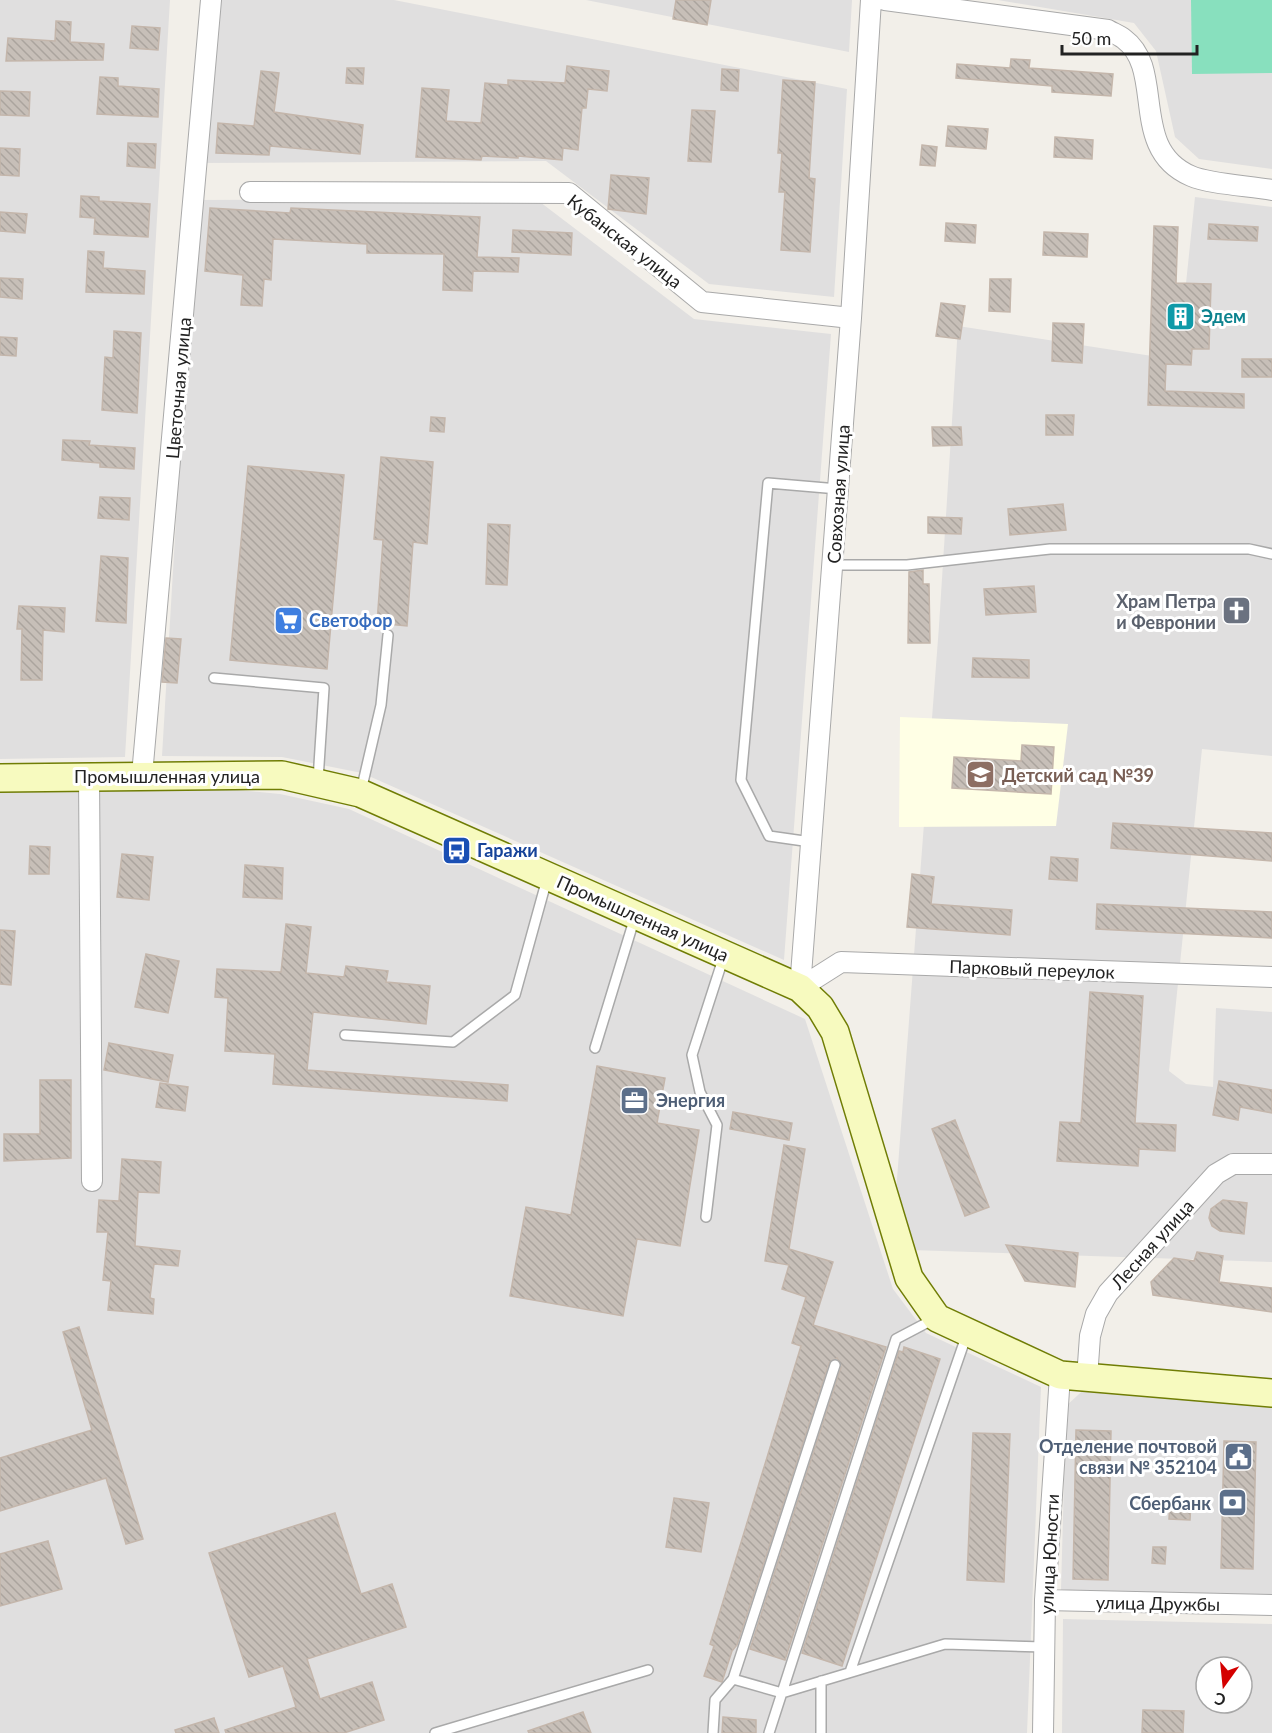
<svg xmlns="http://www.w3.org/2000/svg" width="1272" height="1733" viewBox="0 0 1272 1733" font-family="Lato,sans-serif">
	<defs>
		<pattern id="building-back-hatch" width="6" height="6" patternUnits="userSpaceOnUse" patternTransform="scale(1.5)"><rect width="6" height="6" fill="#c7bfb8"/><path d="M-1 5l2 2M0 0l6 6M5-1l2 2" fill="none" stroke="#aba49e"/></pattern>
	</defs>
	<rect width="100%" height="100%" fill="#f2efe9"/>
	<path fill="#e0dfdf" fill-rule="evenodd" d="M0,0H170L125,757L0,759Z
		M207,0H394L847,89L834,297L709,284L546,161L197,163Z
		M586,0H852L849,52Z
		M998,0H1272V169L1199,159L1175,137L1156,51L1134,23Z
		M1195,197L1272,207V756L1202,749L1169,1071L1186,1084L1213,1087L1216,1008L1272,1012V1262L911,1250L891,1258L939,626L958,326L1178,360Z
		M536,199L694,319L831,334L784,960L362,773L282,757L162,756L195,200Z
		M89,776L280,794L349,809L805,1019L893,1289L926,1333L1041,1387L1027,1733H0V782Z
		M1090,1384L1272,1400V1595L1061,1590L1066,1406Z
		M1063,1619L1272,1624V1733H1062ZM1206,1667H1242V1703H1206Z"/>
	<path fill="#ffffe5" d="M900,717L1068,724L1056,826L899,827Z"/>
	<path fill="#88e0be" d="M1191,0H1272V73L1192,74Z"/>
	<path fill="url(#building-back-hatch)" stroke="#c4b6ab" stroke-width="1.5" d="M676,0H711L707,25L673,19Z
		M56,21L71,22L70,42L104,44L103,60L6,61L8,38L55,41Z
		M132,26L160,28L158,50L130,48Z
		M1011,59L1030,60L1029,68L1113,74L1111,96L1052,92V86L956,78L957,64L1010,68Z
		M567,66L609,71L607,91L588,89L586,108H582L578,150L563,148L562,160L518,156V158L482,156L481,160L416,157L422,88L449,90L446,121L481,123L485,83L508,85V80L565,83Z
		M347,68H364L363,84L346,83Z
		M722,69L739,70L738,91L721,90Z
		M261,71L279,73L274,112L363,125L360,154L270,146L269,155L216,153L218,123L254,126Z
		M100,77L118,78V86L159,89L158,117L97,114Z
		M783,80L815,82L809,178L815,179L810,252L781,250L785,192H779L782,153H778Z
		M0,91L30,92L29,116L0,115Z
		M692,110L715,111L711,162L688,161Z
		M948,126L988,129L986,149L946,146Z
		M1055,137L1093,140L1092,159L1054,157Z
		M128,143L156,144L155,168L127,166Z
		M922,145L937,147L935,166L920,165Z
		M0,148L20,149L19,176L0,175Z
		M611,175L649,178L646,214L608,209Z
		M81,196L99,197V201L150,204L148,237L94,234L95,218L80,217Z
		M210,208L290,213L291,208L480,217L477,257L519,258L518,272L473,271L472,291L443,290L444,254L367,253V244L273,239L271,280L264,279L262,306L241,305L243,275L205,271Z
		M0,212L27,214L25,233L0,231Z
		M946,223L976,225L975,243L945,241Z
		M1209,224L1258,227L1257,241L1208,239Z
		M1154,226L1178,227L1176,283L1211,284L1209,349H1192L1191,365L1166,364L1165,391L1244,394V408L1148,405Z
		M513,230L572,233L571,255L512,252Z
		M1044,232L1088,234L1087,257L1043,255Z
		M88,251L104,252L103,268L145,271L144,294L86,292Z
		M0,278L23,279L22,299L0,297Z
		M990,279H1011L1010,312L989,311Z
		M941,303L965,306L960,339L936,336Z
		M1053,323L1084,324L1082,363L1052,361Z
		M114,331L141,333L137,413L102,410L105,357L113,358Z
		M0,337L17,338L16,356L0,355Z
		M1242,359H1272V377H1242Z
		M1046,415H1074L1073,435H1046Z
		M431,417L445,418L444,432L430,431Z
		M932,427H961L962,445L933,446Z
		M63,440L90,441L89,445L135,448L134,469L100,467V463L62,460Z
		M381,457L433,462L427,544L413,542L407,626L377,623L383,540L374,539Z
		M248,466L344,475L327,669L230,660Z
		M100,497L130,498L129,520L98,518Z
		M1063,504L1066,530L1010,535L1008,509Z
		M928,517L962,518L961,534L928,533Z
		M488,524L510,525L507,585L486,584Z
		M101,556L128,558L126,623L96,621Z
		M923,570V584H929L930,643H908L909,572Z
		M1034,586L1036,612L986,615L984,589Z
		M19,606L65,608L64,632L43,630L42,680H21L22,629H17Z
		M166,638L181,639L177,683L162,682Z
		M973,658L1029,660V678L972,677Z
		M1022,745L1054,747L1051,794L952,788L954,757L1021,761Z
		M1113,823L1272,833V861L1111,848Z
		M30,846L50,847L49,874H29Z
		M122,854L153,857L149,900L117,897Z
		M1051,857L1078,859L1077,881L1049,879Z
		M245,865L283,868L282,899L243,897Z
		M912,874L934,877L931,904L1012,910L1010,935L907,927Z
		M1097,904L1272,912V938L1096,929Z
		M286,924L311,927L306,973L344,977L346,966L388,971L386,982L430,986L426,1024L313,1012L307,1070L508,1085L507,1101L273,1084L275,1054L225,1051L228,998L215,997L217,969L281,972Z
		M0,930L15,931L11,985L0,984Z
		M146,954L179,961L168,1013L135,1007Z
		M1090,992L1143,996L1135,1123L1176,1125L1175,1151L1139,1149L1138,1166L1057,1161L1060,1122L1081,1123Z
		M109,1043L173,1055L168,1082L104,1070Z
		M597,1066L665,1078L657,1123L699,1130L680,1246L637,1239L623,1316L510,1296L526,1207L571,1215Z
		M40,1080H71V1158L4,1161V1134H40Z
		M1219,1081L1272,1090V1113L1240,1107L1238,1120L1213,1115Z
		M160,1083L188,1087L185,1111L156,1107Z
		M733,1112L792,1123L789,1140L730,1129Z
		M955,1120L989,1207L965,1216L932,1129Z
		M784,1145L805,1149L789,1249L833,1262L813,1325L886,1347L785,1660L750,1649L841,1367L837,1358L829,1363L737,1645L732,1651L722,1682L704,1676L714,1646L710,1644L801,1346L792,1343L806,1297L782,1289L789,1265L765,1261Z
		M122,1159L161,1162L159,1193L138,1192L135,1246L180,1251L178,1266L154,1264L150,1298L154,1299L153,1314L108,1310L111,1281L103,1280L108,1232H97L99,1200L119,1201Z
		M1223,1200L1247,1203L1244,1234L1220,1231L1212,1226L1209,1218L1211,1209Z
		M1006,1245L1078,1253L1075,1287L1025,1281Z
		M1197,1252L1223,1256L1219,1282L1272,1288V1312L1153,1295L1151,1282L1174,1258L1194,1261Z
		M79,1327L143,1539L126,1544L106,1478L0,1511V1458L92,1430L63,1332Z
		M904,1347L940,1359L842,1666L802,1653L899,1351L903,1352Z
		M1076,1430L1111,1431L1108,1580L1073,1579Z
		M973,1433L1010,1434L1004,1582L967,1580Z
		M1224,1441L1256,1442L1253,1569L1221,1568Z
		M674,1498L709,1503L701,1552L666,1547Z
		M1170,1500L1191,1501L1190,1520L1169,1519Z
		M335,1513L361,1594L392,1584L406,1627L307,1659L320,1699L372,1682L384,1720L344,1733H226L225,1730L296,1707L283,1666L249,1677L209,1553Z
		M48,1541L62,1589L0,1606V1554Z
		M1153,1547H1166L1165,1564L1152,1563Z
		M1143,1710L1184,1711L1183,1733H1142Z
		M583,1712L591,1733H529L528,1731Z
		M723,1717L756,1720V1733H722Z
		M214,1718L219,1733H176L175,1730Z"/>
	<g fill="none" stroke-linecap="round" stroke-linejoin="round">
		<defs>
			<path id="lane" d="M833,565H907L1050,549H1249L1272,554
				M214,678L324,688L318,780
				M361,791L381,705L388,635
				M811,842L769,836L741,780L768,483L838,489
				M345,1035L453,1042L515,995L547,879
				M595,1048L635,917
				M706,1217L717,1125L700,1092L692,1055L724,956
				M850,1672L967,1334
				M733,1679L782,1693L945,1644L1044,1647
				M821,1681V1733
				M435,1733L648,1670
				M713,1733L715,1700L733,1679L835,1365
				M769,1733L896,1339L934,1319"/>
			<path id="street" d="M885,0L1108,30C1113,33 1119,35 1124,39C1166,70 1128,149 1191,176C1209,184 1251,186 1272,190
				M250,192L569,193L702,302L851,318
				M142,775L211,0
				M89,776L92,1181
				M800,988L851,318L871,0
				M800,988L841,962L1272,977
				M1087,1378L1090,1336L1096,1314L1108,1293L1216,1174L1233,1164H1272
				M1045,1600L1272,1605
				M1043,1733L1045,1600L1060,1375"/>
			<path id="secondary" d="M0,778L282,775L360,793L800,988L820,1007L835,1032L909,1278L937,1318L1060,1375L1272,1393"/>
		</defs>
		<use href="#lane" stroke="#a9a9a9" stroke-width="12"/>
		<use href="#street" stroke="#a9a9a9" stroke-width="22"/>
		<use href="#secondary" stroke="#707d05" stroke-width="30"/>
		<use href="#lane" stroke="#fff" stroke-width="9"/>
		<use href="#street" stroke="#fff" stroke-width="20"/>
		<use href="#secondary" stroke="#f7fabf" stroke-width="27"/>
	</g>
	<defs>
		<symbol id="building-square" viewBox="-11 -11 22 22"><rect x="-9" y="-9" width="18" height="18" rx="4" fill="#0f9aa8" stroke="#fff"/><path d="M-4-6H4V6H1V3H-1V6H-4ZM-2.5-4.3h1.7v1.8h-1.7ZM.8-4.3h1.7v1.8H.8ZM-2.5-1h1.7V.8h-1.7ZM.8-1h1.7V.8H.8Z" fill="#fff"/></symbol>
		<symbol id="church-square" viewBox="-11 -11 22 22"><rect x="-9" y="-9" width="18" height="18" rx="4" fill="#6b7280" stroke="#fff"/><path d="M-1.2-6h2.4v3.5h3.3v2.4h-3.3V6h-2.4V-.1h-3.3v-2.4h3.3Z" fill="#fff"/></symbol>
		<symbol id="supermarket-square" viewBox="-11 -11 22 22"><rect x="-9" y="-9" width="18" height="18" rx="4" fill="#3f7fe0" stroke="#fff"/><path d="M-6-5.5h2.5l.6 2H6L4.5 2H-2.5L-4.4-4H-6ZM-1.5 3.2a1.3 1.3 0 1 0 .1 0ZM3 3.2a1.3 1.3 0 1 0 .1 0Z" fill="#fff"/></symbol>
		<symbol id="school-square" viewBox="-11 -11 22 22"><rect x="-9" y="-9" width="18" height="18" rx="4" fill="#8d6e63" stroke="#fff"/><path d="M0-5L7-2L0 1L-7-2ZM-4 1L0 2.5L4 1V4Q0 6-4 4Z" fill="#fff"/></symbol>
		<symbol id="bus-square" viewBox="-11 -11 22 22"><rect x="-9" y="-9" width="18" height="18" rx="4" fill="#1a4fb4" stroke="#fff"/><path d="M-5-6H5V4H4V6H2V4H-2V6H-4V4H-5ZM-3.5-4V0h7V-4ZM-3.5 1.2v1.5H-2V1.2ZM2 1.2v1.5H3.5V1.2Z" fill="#fff"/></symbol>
		<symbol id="office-square" viewBox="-11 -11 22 22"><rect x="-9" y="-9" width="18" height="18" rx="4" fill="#5c6f8a" stroke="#fff"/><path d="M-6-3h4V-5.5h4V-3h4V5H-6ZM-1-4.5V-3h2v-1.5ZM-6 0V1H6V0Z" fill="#fff"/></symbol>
		<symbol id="civic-square" viewBox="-11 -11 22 22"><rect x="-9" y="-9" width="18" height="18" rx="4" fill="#5c6f8a" stroke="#fff"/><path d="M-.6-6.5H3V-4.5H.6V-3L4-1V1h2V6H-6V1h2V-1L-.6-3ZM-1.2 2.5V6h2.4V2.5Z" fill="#fff"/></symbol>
		<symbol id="bank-square" viewBox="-11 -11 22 22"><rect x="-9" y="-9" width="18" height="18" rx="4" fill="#5c6f8a" stroke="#fff"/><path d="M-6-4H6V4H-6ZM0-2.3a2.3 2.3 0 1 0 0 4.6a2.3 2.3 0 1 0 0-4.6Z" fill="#fff"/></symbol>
	</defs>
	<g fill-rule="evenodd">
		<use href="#building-square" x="1164" y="300" width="33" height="33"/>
		<use href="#church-square" x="1220" y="594" width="33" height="33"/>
		<use href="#supermarket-square" x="272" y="604" width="33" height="33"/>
		<use href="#school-square" x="964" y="758" width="33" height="33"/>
		<use href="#bus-square" x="440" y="834" width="33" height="33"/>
		<use href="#office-square" x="618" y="1084" width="33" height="33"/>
		<use href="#civic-square" x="1222" y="1440" width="33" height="33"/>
		<use href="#bank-square" x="1216" y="1486" width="33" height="33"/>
	</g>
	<g text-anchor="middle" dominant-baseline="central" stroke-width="6" stroke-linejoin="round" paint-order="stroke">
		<g font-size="18" fill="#222" stroke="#fff">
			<text transform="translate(625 241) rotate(38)">Кубанская улица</text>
			<text transform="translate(178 388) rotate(-85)">Цветочная улица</text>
			<text transform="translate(838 494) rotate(-86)">Совхозная улица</text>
			<text x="167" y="776">Промышленная улица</text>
			<text transform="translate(643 918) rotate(24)">Промышленная улица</text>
			<text transform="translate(1032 969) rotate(2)">Парковый переулок</text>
			<text transform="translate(1152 1244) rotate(-48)">Лесная улица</text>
			<text transform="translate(1049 1554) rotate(-87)">улица Юности</text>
			<text transform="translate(1158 1603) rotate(1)">улица Дружбы</text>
		</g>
		<g font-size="18" font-weight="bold" fill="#0d838f" stroke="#fff" text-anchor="start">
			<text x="1201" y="316">Эдем</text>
		</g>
		<g font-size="18" font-weight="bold" fill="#5b616d" stroke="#fff" text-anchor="end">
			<text x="1216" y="601">Храм Петра<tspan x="1216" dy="21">и Февронии</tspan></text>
		</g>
		<g font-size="18" font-weight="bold" fill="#366cbe" stroke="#fff" text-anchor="start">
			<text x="309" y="620">Светофор</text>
		</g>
		<g font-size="18" font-weight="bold" fill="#785e54" stroke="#fff" text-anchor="start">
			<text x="1002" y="775">Детский сад №39</text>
		</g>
		<g font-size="18" font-weight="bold" fill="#164399" stroke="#fff" text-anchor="start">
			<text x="477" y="850">Гаражи</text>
		</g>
		<g font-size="18" font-weight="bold" fill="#4e5e75" stroke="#fff" text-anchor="end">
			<text x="656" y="1100" text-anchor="start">Энергия</text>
			<text x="1217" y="1446">Отделение почтовой<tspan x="1217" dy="21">связи № 352104</tspan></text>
			<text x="1211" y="1503">Сбербанк</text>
		</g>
	</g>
	<g transform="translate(1224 1685) rotate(195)"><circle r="28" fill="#ffffff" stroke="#a7a7a7" stroke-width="1.5"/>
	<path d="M0-4.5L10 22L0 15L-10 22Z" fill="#d40000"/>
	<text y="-9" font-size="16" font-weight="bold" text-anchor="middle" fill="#222222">С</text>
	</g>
	<path d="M1062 45v9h135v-9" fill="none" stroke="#222222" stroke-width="3"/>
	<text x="1071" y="45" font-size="18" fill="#222222" stroke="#ffffff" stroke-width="4.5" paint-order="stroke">50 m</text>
</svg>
